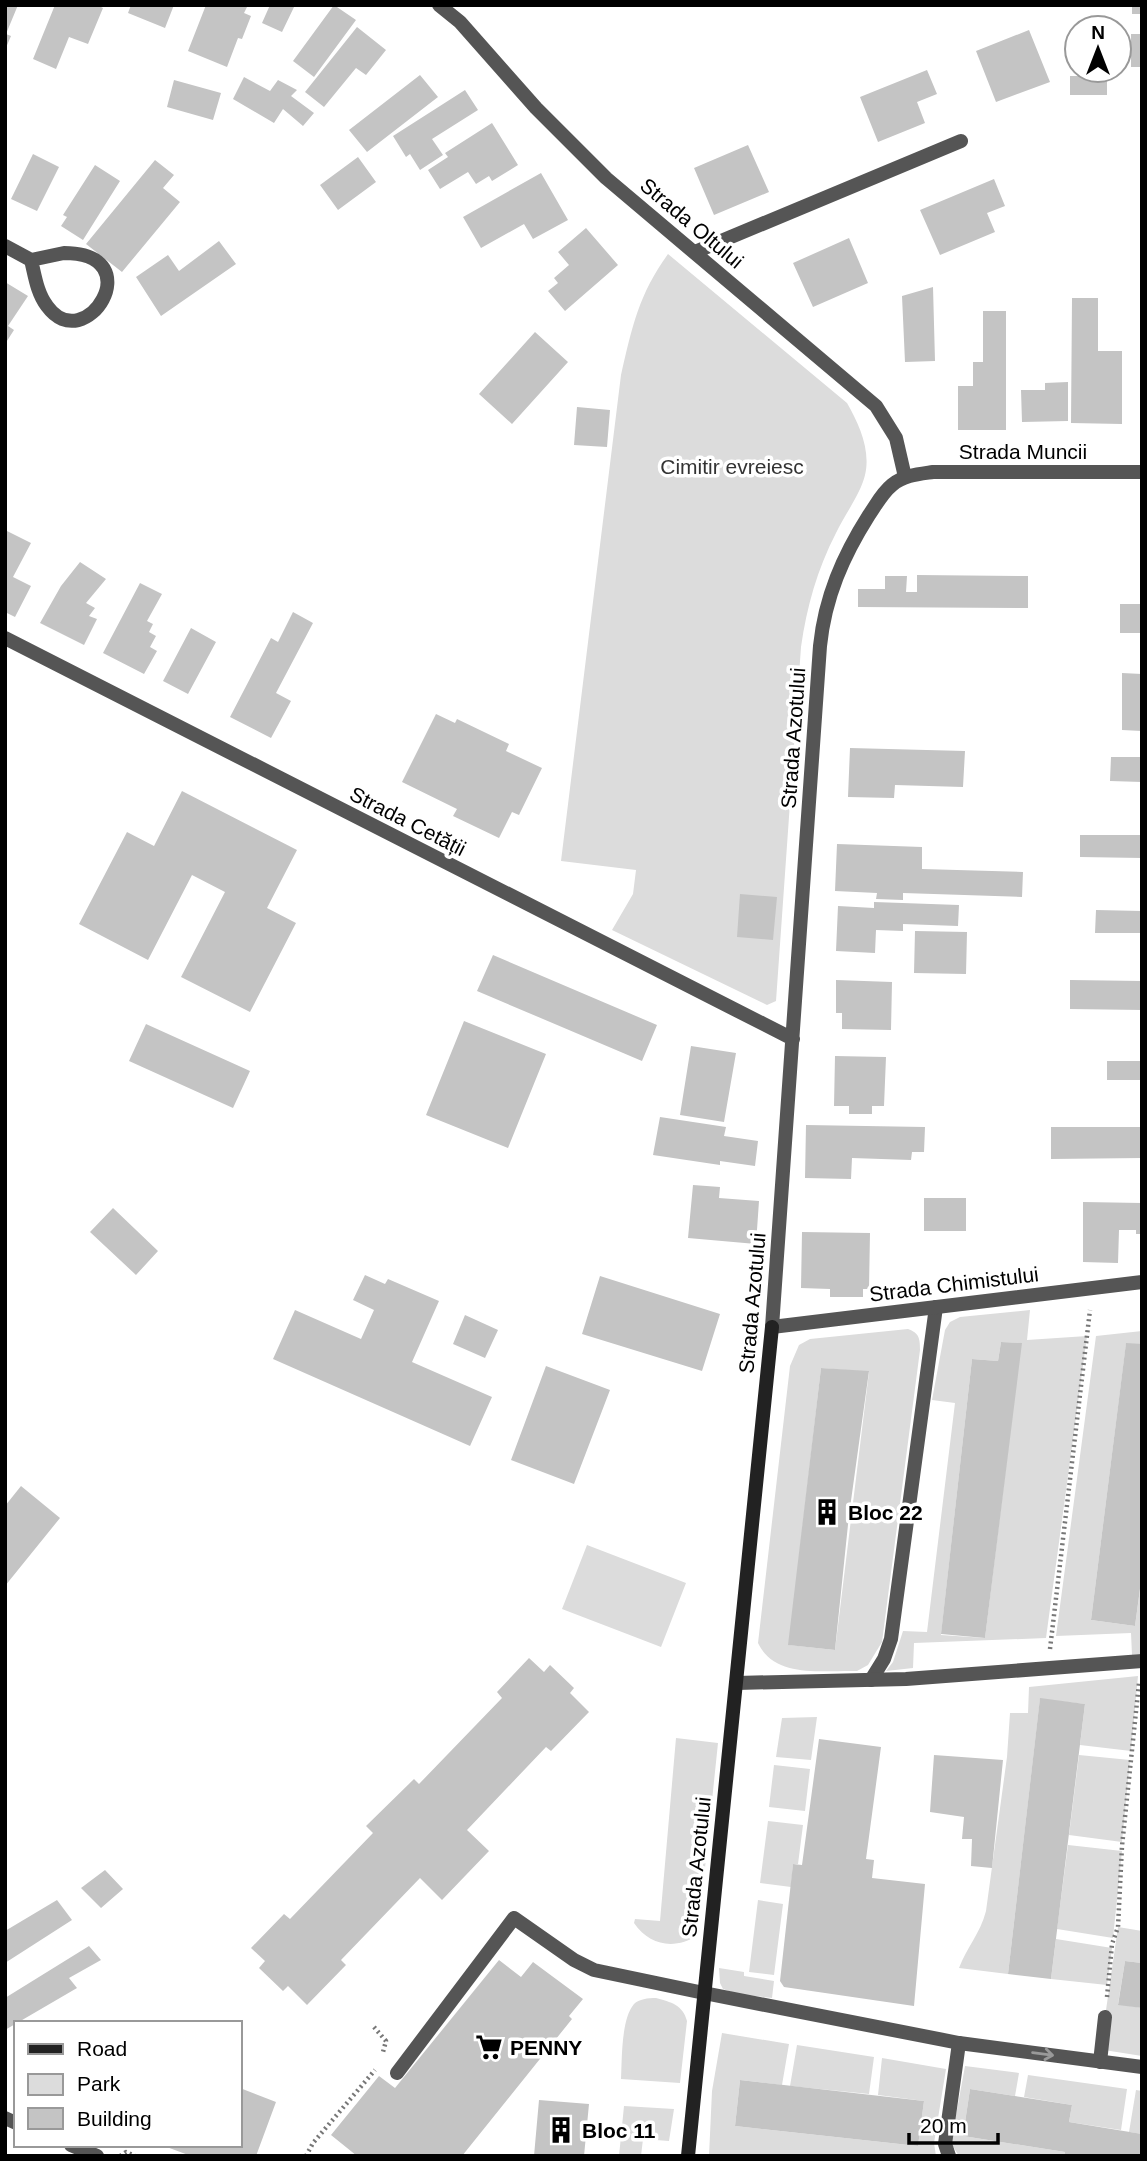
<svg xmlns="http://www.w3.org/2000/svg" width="1147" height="2161" viewBox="0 0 1147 2161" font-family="Helvetica,sans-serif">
	<rect width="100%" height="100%" fill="#fff"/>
	<path fill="#dcdcdc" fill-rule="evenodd" d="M668,254L847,403C859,424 871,450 865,475C861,493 844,516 836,533C817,570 807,606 801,647L776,1001L767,1005L612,930L633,894L636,870L561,861L621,375C632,327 639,294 668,254Z
		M1030,1310L1027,1340L1087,1336L1046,1638L914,1643L913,1668L886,1671L893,1662L903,1631L927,1632L955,1403L932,1400L945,1330L950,1322L960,1317ZM1001,1342L1021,1343L985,1638L941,1635L972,1359L998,1361Z
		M908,1329C919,1333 920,1338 920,1350L882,1642L868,1665L857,1671C824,1670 775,1679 758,1643L790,1366L799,1345L810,1339ZM821,1368L869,1372L835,1650L789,1645Z
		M1142,1331V1344H1126L1091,1620L1135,1626L1142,1575V1654L1132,1655L1131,1633L1056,1636L1096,1336Z
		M587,1545L686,1583L661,1647L562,1609Z
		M1138,1676L1131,1751L1080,1745L1085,1704L1040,1699L1008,1974L959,1968C967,1947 980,1934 986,1911L1007,1757L1010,1713H1028L1029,1687Z
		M817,1717L811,1760L776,1757L782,1718Z
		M676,1738L718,1743L698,1935C675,1950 650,1946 634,1923L635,1919L660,1921Z
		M1079,1755L1130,1760L1122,1842L1069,1835Z
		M774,1765L810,1769L805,1811L769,1807Z
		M768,1821L803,1825L798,1864H793L791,1887L760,1883Z
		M1068,1845L1122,1851L1113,1938L1057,1929Z
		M758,1900L783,1904L774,1975L749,1972Z
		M1118,1927L1142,1931V1963L1125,1961L1118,2004L1142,2008V2056L1104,2050L1105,2017Z
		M1056,1939L1112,1948L1107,1985L1051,1979Z
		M719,1968L744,1972V1976L774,1981L772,1998L737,1994L723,1989L720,1983Z
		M656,1998C671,2002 683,2005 687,2021L680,2083L621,2079C622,2060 621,2019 634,2004C639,1999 648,1998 656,1998Z
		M722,2033L789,2044L782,2085L740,2080L735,2126L918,2146L924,2101L878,2095L882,2058L946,2069L934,2143L936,2156H709L712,2091Z
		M797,2045L874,2057L869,2094L790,2086Z
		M965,2066L1019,2073L1015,2096L970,2089L963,2136L1065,2152L1064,2156H959L952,2145V2137Z
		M1028,2075L1127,2089L1121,2130L1069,2122L1072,2105L1024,2097Z
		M1136,2090L1142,2091V2134L1129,2132Z
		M624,2106L674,2109L669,2141L643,2139L641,2156H619Z"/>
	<path fill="#c4c4c4" d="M5,5H18L6,34L11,36L5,50Z
		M55,5H97L103,8L88,44L69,37L56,69L33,59Z
		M131,5H174L165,28L128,13Z
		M206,5H248L244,13L251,16L242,39L238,38L227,67L188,51Z
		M270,5H295L282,32L262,23Z
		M334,5L356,20L314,77L293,61Z
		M1132,5H1142V14H1132Z
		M357,27L386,50L366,75L356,68L324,107L305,92Z
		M1029,30L1050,82L996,102L976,51Z
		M1131,34H1142V67H1131Z
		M927,70L937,94L917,102L925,123L878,142L860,97Z
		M420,75L438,97L367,152L349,130Z
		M1070,76H1107V95H1070Z
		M244,77L270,91L278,80L297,90L291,96L314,113L303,126L283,109L274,123L233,99Z
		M174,80L221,93L213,120L167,107Z
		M465,90L478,110L432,139L443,155L420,170L410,154L406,157L393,136Z
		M492,123L518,165L492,181L489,176L476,184L468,172L440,189L428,170L448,157L445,153Z
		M748,145L769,192L714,215L694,168Z
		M33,154L59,167L37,211L11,199Z
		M358,157L376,182L338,210L320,185Z
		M155,160L174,175L163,188L180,202L122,272L86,244Z
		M95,165L120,181L83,240L61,226L67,217L63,215Z
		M541,173L568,220L533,239L524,224L481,248L463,217Z
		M994,179L1005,206L987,213L995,232L940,255L920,210Z
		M586,228L618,265L565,311L548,291L558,283L554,278L569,265L558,252Z
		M849,238L868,283L813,307L793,263Z
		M219,241L236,264L161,316L136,277L168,255L179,271Z
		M5,282L28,296L8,326L14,330L5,344Z
		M933,287L935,361L905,362L902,296Z
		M1072,298H1098V351H1122V424L1071,423Z
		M983,311H1006V430H958V386H973V362H983Z
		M535,332L568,362L512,424L479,394Z
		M1068,382V421L1022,422L1021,390H1045V383Z
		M577,407L610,410L607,447L574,445Z
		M7,531L31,543L13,577L31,586L15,617L5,612Z
		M80,562L106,579L86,603L95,608L89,616L97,619L84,645L40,623L61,586Z
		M917,575L1028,576V608L858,607V589H885V576H907L906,592H917Z
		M140,583L162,594L147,621L153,624L149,632L156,636L150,647L157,651L144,674L103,653Z
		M1120,604H1142V633H1120Z
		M293,612L313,623L276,693L291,701L271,738L230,717L271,638L278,642Z
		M191,628L216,642L188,694L163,681Z
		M1122,673L1142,674V731L1122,730Z
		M436,714L455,723L457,719L509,744L506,751L542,768L519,815L512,812L499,838L453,816L457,809L402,782Z
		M850,748L965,751L963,787L895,785L894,798L848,797Z
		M1111,757H1142V782L1110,781Z
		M182,791L297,850L267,908L296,923L250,1012L181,977L225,892L192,875L148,960L79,924L127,832L154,846Z
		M1080,835H1142V858L1080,857Z
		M837,844L922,847V869L1023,872L1022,897L903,893V900L876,899L877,893L835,891Z
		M740,894L777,897L773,940L737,937Z
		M874,902L959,905L958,926L903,924V931L876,930L875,953L836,951L838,906L874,908Z
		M1096,910L1142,911V933H1095Z
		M915,931L967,932L966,974L914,973Z
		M493,955L657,1025L642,1061L477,991Z
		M836,980L892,982L891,1030L842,1029V1013H836Z
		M1070,980L1142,981V1010L1070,1009Z
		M464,1021L546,1054L508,1148L426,1115Z
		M146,1024L250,1071L233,1108L129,1061Z
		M691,1046L736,1053L724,1122L680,1115Z
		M835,1056L886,1057L884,1106H872V1114H849V1106H834Z
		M1107,1061H1142V1080H1107Z
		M660,1117L726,1127L724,1136L758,1141L755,1166L720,1161V1165L653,1155Z
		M806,1125L925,1127L924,1152H912L911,1160L852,1158L851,1179L805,1178Z
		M1051,1127H1142V1158L1051,1159Z
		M693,1185L720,1187L719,1198L759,1201L756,1244L688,1238Z
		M924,1198H966V1231H924Z
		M1083,1202L1142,1203V1234H1136V1230H1119L1118,1263L1083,1262Z
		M113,1208L158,1251L136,1275L90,1232Z
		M802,1232L870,1233L869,1289H863V1297H830V1289L801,1288Z
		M365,1275L385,1284L388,1279L439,1301L412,1362L492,1397L470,1446L273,1359L295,1310L361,1339L374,1310L353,1300Z
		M600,1276L720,1314L702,1371L582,1334Z
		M465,1315L498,1330L485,1358L453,1344Z
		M1001,1342L1022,1343L985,1638L941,1634L972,1359L998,1361Z
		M1126,1343L1142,1344V1574L1135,1626L1091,1620Z
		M546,1366L610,1390L574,1484L511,1460Z
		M821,1368L869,1371L849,1515L835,1650L788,1645Z
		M21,1486L60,1518L5,1586V1506Z
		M529,1658L544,1672L550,1665L574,1688L570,1693L589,1712L551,1751L546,1747L467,1830L489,1851L442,1900L420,1878L341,1960L346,1965L307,2005L288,1986L283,1991L259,1968L265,1961L251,1948L284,1914L290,1919L373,1833L366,1826L414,1779L419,1784L502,1698L497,1692Z
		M1040,1698L1085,1704L1051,1979L1008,1974Z
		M819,1739L881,1747L866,1859L874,1860L872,1878L925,1884L914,2006L784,1987L780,1981L793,1864L802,1865Z
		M934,1755L1003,1760L992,1868L971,1866L972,1839H962L964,1817L930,1812Z
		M105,1870L123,1889L101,1908L81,1888Z
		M57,1900L72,1920L5,1963V1931Z
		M89,1946L101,1960L69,1978L77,1988L5,2030V1998Z
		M499,1960L521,1977L533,1962L583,1999L569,2016L572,2019L462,2156H357L331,2135L379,2076L395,2088Z
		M1125,1961L1142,1963V2008L1118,2005Z
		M740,2080L924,2101L918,2146L735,2126Z
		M240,2088L276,2102L256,2156H191L164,2146L240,2145Z
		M970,2089L1072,2105L1069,2122L1142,2134V2156H1064L1065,2152L963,2136Z
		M539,2100L589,2104L584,2156H534Z"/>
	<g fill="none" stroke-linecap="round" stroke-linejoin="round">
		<path stroke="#777" stroke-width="4.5" stroke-dasharray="2 3.5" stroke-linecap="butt" d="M1050,1649L1090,1310
			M1107,1997L1112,1944L1118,1927L1122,1846L1139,1683
			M374,2027L386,2041L383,2052
			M120,2156L126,2152L135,2156
			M306,2156L313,2143L375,2070"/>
		<path stroke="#555" stroke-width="14" d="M871,1680L884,1659L891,1639L936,1307
			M1100,2062L1105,2017
			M397,2073L514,1918L574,1960L594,1970L704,1993
			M5,2118L16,2123
			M71,2145L97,2156
			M949,2156L945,2144L959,2043"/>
		<path stroke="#555" stroke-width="14" d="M439,5L460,22L536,108L606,178L876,406L896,438L905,477
			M5,246L31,260
			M695,252L961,141
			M64,253C152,253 85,359 47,306C37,293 35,276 31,260Z
			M1142,472H933C919,474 904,475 892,485C882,493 876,505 869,515C843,556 825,597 820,646L772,1327L1142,1282
			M5,638L793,1039
			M737,1683L906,1679L1142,1661
			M704,1993L959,2043L1142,2067"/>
		<path stroke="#222" stroke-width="14" d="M688,2156L772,1327"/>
	</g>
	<defs><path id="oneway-shaft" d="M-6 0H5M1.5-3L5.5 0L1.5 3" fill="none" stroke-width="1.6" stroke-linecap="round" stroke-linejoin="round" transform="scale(1.75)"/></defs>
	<use stroke="#999" href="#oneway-shaft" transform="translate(1043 2054) rotate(7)"/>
	<defs>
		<symbol id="building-bare" viewBox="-9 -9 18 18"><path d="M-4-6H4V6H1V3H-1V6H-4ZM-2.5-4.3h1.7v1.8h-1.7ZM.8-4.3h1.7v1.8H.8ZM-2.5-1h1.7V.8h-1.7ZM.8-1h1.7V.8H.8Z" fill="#000" stroke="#fff" stroke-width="2.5" paint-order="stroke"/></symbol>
		<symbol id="supermarket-bare" viewBox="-9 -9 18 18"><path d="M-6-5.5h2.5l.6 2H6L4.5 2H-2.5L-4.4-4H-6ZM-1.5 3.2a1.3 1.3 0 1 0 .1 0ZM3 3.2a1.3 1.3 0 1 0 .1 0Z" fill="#000" stroke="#fff" stroke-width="2.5" paint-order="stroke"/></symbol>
	</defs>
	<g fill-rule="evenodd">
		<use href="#building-bare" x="808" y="1493" width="38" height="38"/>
		<use href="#supermarket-bare" x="470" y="2028" width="38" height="38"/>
		<use href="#building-bare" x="542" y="2111" width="38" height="38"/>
	</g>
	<g text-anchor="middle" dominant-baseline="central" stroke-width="7" stroke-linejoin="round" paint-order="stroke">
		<g font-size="21" fill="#000" stroke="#fff">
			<text transform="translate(692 223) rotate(40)">Strada Oltului</text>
			<text x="1023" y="451">Strada Muncii</text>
			<text transform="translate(793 738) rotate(-86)">Strada Azotului</text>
			<text transform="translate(408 821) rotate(27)">Strada Cetății</text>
			<text transform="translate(954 1284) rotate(-7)">Strada Chimistului</text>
			<text transform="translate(752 1303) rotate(-85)">Strada Azotului</text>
			<text transform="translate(696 1867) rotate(-84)">Strada Azotului</text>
		</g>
		<g font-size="21" fill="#333" stroke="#fff">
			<text x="732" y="466">Cimitir evreiesc</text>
		</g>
		<g font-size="21" font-weight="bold" fill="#000" stroke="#fff" text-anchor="start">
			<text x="848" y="1512">Bloc 22</text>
			<text x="510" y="2047">PENNY</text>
			<text x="582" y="2130">Bloc 11</text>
		</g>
	</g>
	<rect width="1147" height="2161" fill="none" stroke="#000000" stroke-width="14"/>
	<rect x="14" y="2021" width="228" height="126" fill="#ffffff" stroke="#999999" stroke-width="2"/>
	<rect x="28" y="2044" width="35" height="10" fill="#222222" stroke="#999999" stroke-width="2"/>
	<text x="77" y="2056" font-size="21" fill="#000000">Road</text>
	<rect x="28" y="2074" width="35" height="21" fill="#dcdcdc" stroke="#999999" stroke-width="2"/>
	<text x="77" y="2091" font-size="21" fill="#000000">Park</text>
	<rect x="28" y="2108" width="35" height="21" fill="#c4c4c4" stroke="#999999" stroke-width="2"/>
	<text x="77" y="2126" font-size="21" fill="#000000">Building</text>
	<g transform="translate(1098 49)"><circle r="33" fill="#ffffff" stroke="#999999" stroke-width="2"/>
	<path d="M0-5L12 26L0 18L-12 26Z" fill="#000000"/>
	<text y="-10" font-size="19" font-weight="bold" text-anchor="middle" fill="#000000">N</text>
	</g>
	<path d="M909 2133v10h89v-10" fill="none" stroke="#000000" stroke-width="3.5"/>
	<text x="920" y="2133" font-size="21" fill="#000000" stroke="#ffffff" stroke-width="5" paint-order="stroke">20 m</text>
</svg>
